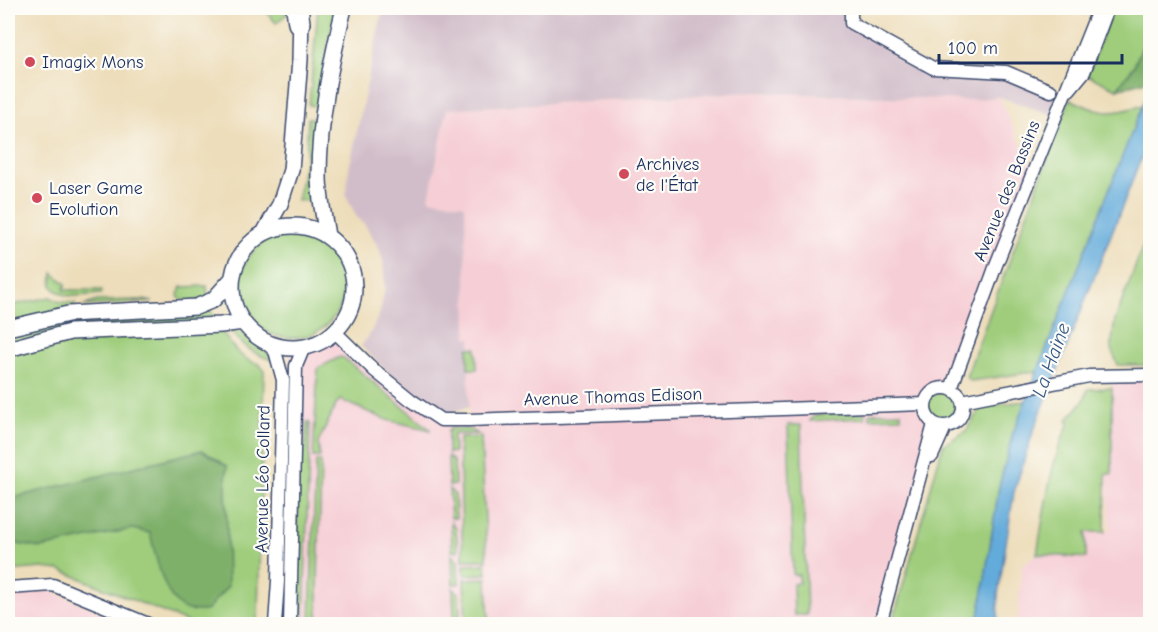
<svg xmlns="http://www.w3.org/2000/svg" width="1158" height="632" viewBox="0 0 1158 632" font-family="'Comic Neue',sans-serif">
	<rect width="100%" height="100%" fill="#fdfcf7"/>
	<filter id="ink" filterUnits="userSpaceOnUse"><feTurbulence type="fractalNoise" baseFrequency=".0167" numOctaves="2"/><feDisplacementMap in="SourceGraphic" scale="12" xChannelSelector="R" yChannelSelector="G"/><feConvolveMatrix kernelMatrix="1 2 1 2 8 2 1 2 1" color-interpolation-filters="sRGB"/></filter>
	<filter id="wash" filterUnits="userSpaceOnUse"><feTurbulence type="fractalNoise" baseFrequency=".008" numOctaves="4" result="noise"/><feDisplacementMap in="SourceGraphic" scale="24" xChannelSelector="R" yChannelSelector="G"/><feGaussianBlur stdDeviation="1.35" result="paint"/><feColorMatrix in="noise" values="0 0 0 0 0 0 0 0 0 0 0 0 0 0 0 0 0 1.4 0 .05"/><feComposite in="paint" operator="in"/></filter>
	<g filter="url(#wash)">
		<rect width="100%" height="100%" fill="#edddba"/>
		<path fill="#f6cfd6" d="M751,92L966,100L999,97L1033,171L944,407L884,624H284L290,348L304,347L320,341L334,331L441,420H469L465,257L429,200L446,109Z
			M1116,375H1150V624H1017L1022,565L1037,554L1086,558V532L1110,531L1107,474L1112,473V388Z
			M39,591H51L130,624H8V595Z"/>
		<path fill="#d1bdc9" d="M383,8H836L851,9L852,23L933,68L1006,72L1065,96L1057,116L999,97L966,100L751,92L447,109L429,199L465,205L467,338H471V348H468L469,407L447,413L429,407L397,384L380,364L361,346L369,336L380,313L385,287L383,261L379,248L365,225L356,216L346,195L349,169Z"/>
		<path fill="#9fcd7b" stroke="#5d7e6c" stroke-width="1.5" d="M263,8H287V14L276,23Z
			M318,8H335L317,106L309,105Z
			M1113,8H1150V29L1134,66L1117,89L1087,75Z
			M1070,99C1100,114 1110,116 1143,105L1038,371L971,381L966,377Z
			M308,118H315L311,186L313,202L297,200L306,158Z
			M1150,228V365H1118L1111,349L1115,320Z
			M240 286a52 52 0 1 1 104 0a52 52 0 1 1-104 0Z
			M53,273L66,284L64,290H102L101,294C86,295 62,301 52,286Z
			M207,286L208,298L188,303L179,298L178,295L181,287Z
			M50,297L60,302L75,303V306L66,311L8,325V306Z
			M143,300L153,302L83,306L97,301Z
			M210,307L215,322L8,345V332L30,325Z
			M220,329C230,343 240,361 259,364L264,370L258,614L256,623L192,624L60,570L42,568L8,571V352L50,340Z
			M229,329C242,329 267,350 275,361C255,356 241,345 229,329Z
			M468,348H476L477,369H468Z
			M340,357L344,358L431,430L387,420L340,400L337,403L318,443L320,457H313L318,368Z
			M1112,388V474H1106L1105,532H1086V558L1037,554C1045,510 1049,464 1069,423L1067,420L1084,400L1088,389Z
			M927 407a16 16 0 1 1 32 0a16 16 0 1 1-32 0Z
			M1026,401L1013,433L999,487L978,624H892L943,445L966,431L981,407Z
			M901,412V417L870,418V413Z
			M865,413V418L810,421L814,415Z
			M307,422L310,423L304,617L296,623L298,459L305,444Z
			M788,425H801L807,615H794L793,584L799,583V575H793Z
			M451,428L470,429L478,434H453L454,452L448,453V431Z
			M481,437L487,560H463L459,438Z
			M448,456L454,462L455,485L449,486Z
			M316,461H320L321,463L318,582V615L321,624H311L310,619Z
			M449,489L455,495L456,518H451Z
			M451,522L456,528L458,551H452Z
			M452,555L458,561L459,584H453Z
			M486,564L487,574L464,575V565Z
			M487,578L489,624H466L464,579Z
			M453,588L459,594L460,616L454,617Z"/>
		<path fill="#7fb06b" stroke="#4d7064" stroke-width="1.5" d="M1150,29V80L1117,89L1134,66Z
			M202,450L227,466L226,480L228,586L206,611C201,611 193,611 188,610C164,605 155,552 150,533L132,529L41,548L18,544L8,536V499Z"/>
		<path fill="#64abda" stroke="#406d9c" stroke-width="1.5" d="M1150,86V136L1032,435L1014,492L998,595V624H978L999,487L1013,433Z"/>
	</g>
	<g filter="url(#ink)">
		<g fill="none" stroke-linecap="round" stroke-linejoin="round">
			<defs>
				<path id="minor" d="M851,8V23L933,68L1006,72L1051,91
					M1069,90L1084,72L1108,8
					M334,331L374,370L411,400L441,420H469L924,404
					M263,340L275,351L283,380L278,581L275,624
					M925 407a19 19 0 1 1 38 0a19 19 0 1 1-38 0Z
					M951,389L996,265L1099,8
					M962,401L1089,376L1150,375
					M932,456L945,427
					M8,588L53,585L148,624
					M290,624L296,366L304,347
					M880,624L934,424"/>
				<path id="tertiary" d="M232 287a61 61 0 1 1 122 0a61 61 0 1 1-122 0Z
					M264,233L280,204L291,170L300,60L301,13
					M327,236C324,216 319,196 319,176C319,120 331,62 344,8
					M8,328L68,314L196,307L213,300L232,279
					M8,349L70,332L221,325L243,322"/>
				<path id="motorway" d="M297,8L299,23"/>
			</defs>
			<use href="#minor" stroke="#3a496c" stroke-width="15"/>
			<use href="#tertiary" stroke="#3a496c" stroke-width="18"/>
			<use href="#motorway" stroke="#3a496c" stroke-width="24"/>
			<use href="#minor" stroke="#fff" stroke-width="12"/>
			<use href="#tertiary" stroke="#fff" stroke-width="15"/>
			<use href="#motorway" stroke="#fff" stroke-width="21"/>
		</g>
	</g>
	<g fill="#d1495b" stroke="#fdfcf7" stroke-width="2">
		<circle cx="30" cy="62" r="6"/>
		<circle cx="624" cy="174" r="6"/>
		<circle cx="37" cy="198" r="6"/>
	</g>
	<g text-anchor="middle" dominant-baseline="central" stroke-width="4.5" stroke-linejoin="round" paint-order="stroke">
		<g font-size="18" fill="#1b2f5e" stroke="#fdfcf7" text-anchor="start">
			<text x="42" y="62">Imagix Mons</text>
			<text x="636" y="164">Archives<tspan x="636" dy="21">de l'État</tspan></text>
			<text x="49" y="188">Laser Game<tspan x="49" dy="21">Evolution</tspan></text>
		</g>
		<g font-size="18" fill="#1b2f5e" stroke="#fdfcf7">
			<text transform="translate(1007 191) rotate(-68)">Avenue des Bassins</text>
			<text transform="translate(613 397) rotate(-2)">Avenue Thomas Edison</text>
			<text transform="translate(263 479) rotate(-89)">Avenue Léo Collard</text>
		</g>
		<g font-size="20" font-style="italic" fill="#355a89" stroke="#fdfcf7">
			<text transform="translate(1051 360) rotate(-70)">La Haine</text>
		</g>
	</g>
	<rect width="1158" height="632" fill="none" stroke="#fdfcf7" stroke-width="30"/>
	<path d="M939 54v9h183v-9" fill="none" stroke="#1b2f5e" stroke-width="3"/>
	<text x="948" y="54" font-size="18" fill="#1b2f5e" stroke="#fdfcf7" stroke-width="4.5" paint-order="stroke">100 m</text>
</svg>
